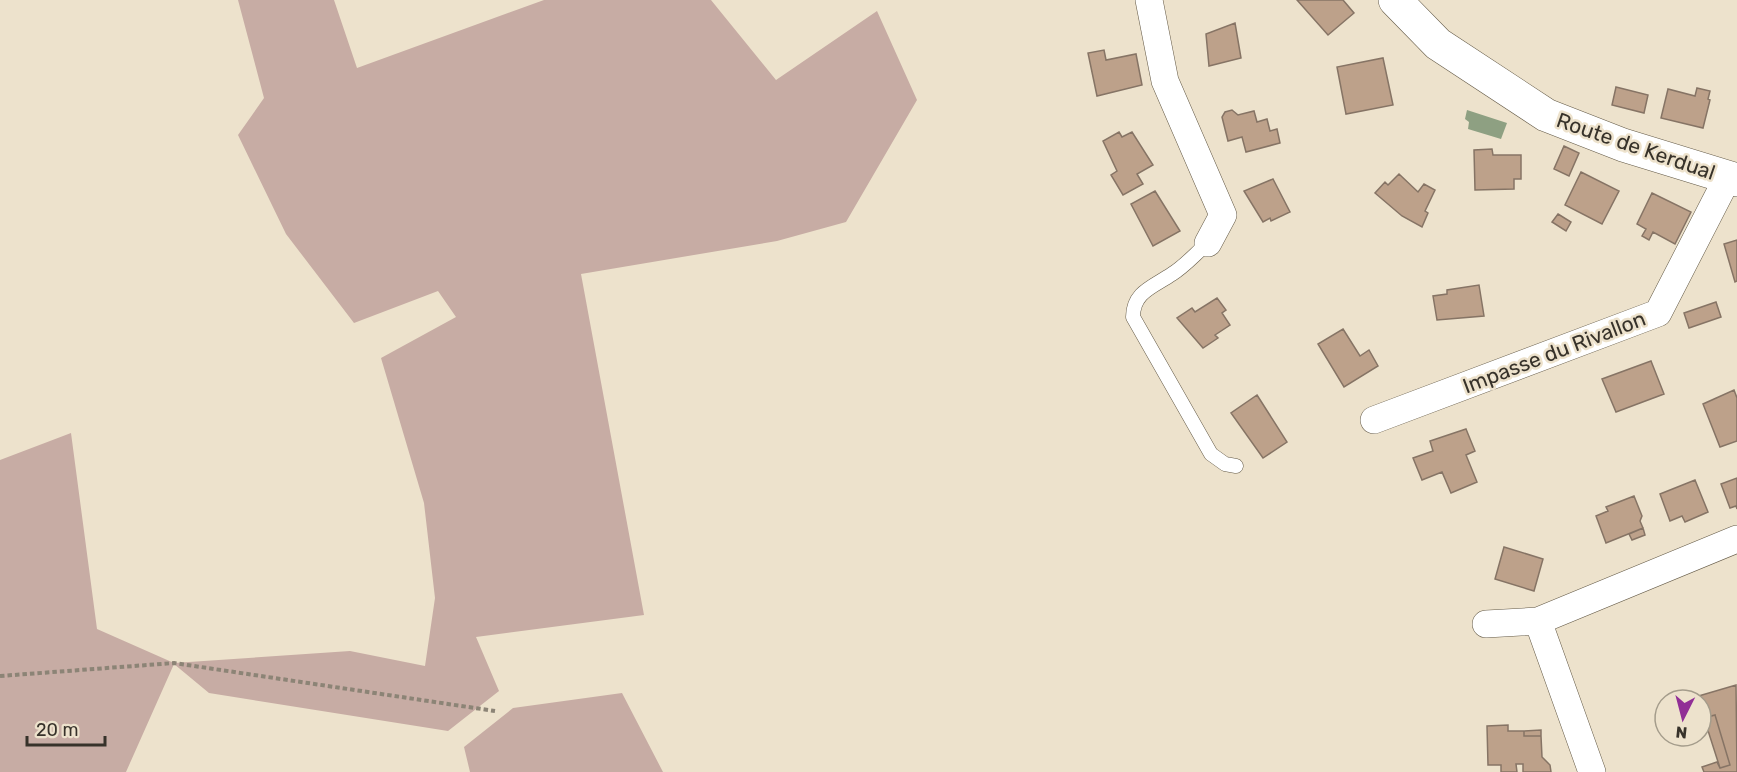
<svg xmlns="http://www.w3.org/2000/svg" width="1737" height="772" viewBox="0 0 1737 772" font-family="Rubik,sans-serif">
	<rect width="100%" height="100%" fill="#ede2cc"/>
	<path fill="#c7aca4" d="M238,0H334L357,68L544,0H711L776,80L877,11L917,100L846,222L777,241L581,274L644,615L476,637L499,691L448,731L209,693L174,664L126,772H0V460L71,433L97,629L174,663L350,651L425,666L435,598L424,503L381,358L456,317L438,291L354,323L286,234L238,135L264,98Z
		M622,693L663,772H470L464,747L513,708Z"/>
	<path fill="#8ea082" d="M1467,110L1507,123L1501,139L1468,129L1469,122L1465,119Z"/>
	<path fill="#bda18a" stroke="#867465" stroke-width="1.5" d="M1297,0H1343L1354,13L1328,35Z
		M1235,23L1241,58L1209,66L1206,34Z
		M1104,50L1106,60L1136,54L1142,85L1097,96L1088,53Z
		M1383,58L1393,105L1346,114L1337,67Z
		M1616,87L1648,95L1644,113L1612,105Z
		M1697,88L1710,91L1708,99L1710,100L1703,128L1661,118L1668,89L1695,96Z
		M1232,110L1238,115L1254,111L1257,122L1267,119L1270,131L1277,129L1280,143L1246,152L1242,137L1228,141L1222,117L1225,112Z
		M1119,132L1122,137L1132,132L1153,165L1137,174L1143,184L1123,195L1111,175L1117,171L1103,141Z
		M1564,146L1579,153L1569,176L1554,169Z
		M1492,149L1493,155H1521V179H1514V189L1475,190L1474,150Z
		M1581,172L1619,191L1602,224L1565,205Z
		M1399,174L1418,192L1424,184L1435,190L1425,211L1428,213L1422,227L1402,216L1375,193L1385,182L1388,185Z
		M1273,179L1290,212L1271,221L1270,218L1263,222L1244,191Z
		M1155,191L1180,231L1153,246L1131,204Z
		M1652,193L1691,212L1675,244L1653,232L1649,240L1642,236L1646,229L1637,224Z
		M1558,214L1571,222L1566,231L1552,222Z
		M1737,240V281L1735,282L1724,244Z
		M1479,285L1484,316L1437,320L1433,296L1447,294V290Z
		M1217,298L1226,310L1222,313L1230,325L1215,335L1218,338L1203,348L1177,318L1192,308L1195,312Z
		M1716,302L1721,317L1689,328L1684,313Z
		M1343,329L1360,356L1369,350L1378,366L1344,387L1318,344Z
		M1651,361L1664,394L1616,412L1602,379Z
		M1734,390L1737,398V441L1720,447L1703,404Z
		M1257,395L1287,442L1263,458L1231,413Z
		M1466,429L1475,451L1466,455L1477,482L1451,493L1442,472L1422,480L1413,458L1433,451L1430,441Z
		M1737,478V509L1736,506L1730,508L1721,484Z
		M1695,480L1708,512L1685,522L1682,516L1670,521L1660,494Z
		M1634,496L1642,516L1640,521L1643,528L1606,543L1596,516L1608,511L1606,507Z
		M1643,528L1645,535L1632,540L1629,534Z
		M1504,547L1543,559L1534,591L1495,579Z
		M1736,685L1737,772H1704L1702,767L1717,762L1720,768L1730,765L1715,715L1701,719V700H1685Z
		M1715,715L1730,765L1720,768L1704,718Z
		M1508,725V731H1524V736H1541L1542,757L1550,765L1551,772H1523V764H1516L1517,772H1501V765H1488L1487,726Z
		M1541,730V736H1524V731Z"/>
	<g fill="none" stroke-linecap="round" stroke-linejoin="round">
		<defs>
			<path id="lane" d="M1208,243C1196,253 1185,266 1172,274C1153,287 1133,292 1133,317L1211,454L1225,464L1236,466"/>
			<path id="street" d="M1149,0L1165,81L1223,215L1208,243
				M1374,420L1658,313L1728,177
				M1538,621L1592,772
				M1486,624L1538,621L1737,539"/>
			<path id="secondary" d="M1395,0L1438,44L1546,115L1623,145L1737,180"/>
		</defs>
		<use href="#lane" stroke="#645a47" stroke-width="15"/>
		<use href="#street" stroke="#645a47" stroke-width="28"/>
		<use href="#secondary" stroke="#645a47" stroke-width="34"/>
		<path stroke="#8c8476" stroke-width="4" stroke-dasharray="4.5 3" stroke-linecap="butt" d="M0,676L174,663L495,711"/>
		<use href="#lane" stroke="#fff" stroke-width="14"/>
		<use href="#street" stroke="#fff" stroke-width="27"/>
		<use href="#secondary" stroke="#fff" stroke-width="33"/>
	</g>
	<g text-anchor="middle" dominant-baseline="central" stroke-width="5" stroke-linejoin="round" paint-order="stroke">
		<g font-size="21" fill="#37322a" stroke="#ede2cc">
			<text transform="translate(1636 146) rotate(19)">Route de Kerdual</text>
			<text transform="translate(1554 352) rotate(-21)">Impasse du Rivallon</text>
		</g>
	</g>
	<g transform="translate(1683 718) rotate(186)"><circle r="28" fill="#ede2cc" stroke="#a49c8b" stroke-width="1.5"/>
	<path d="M0-4.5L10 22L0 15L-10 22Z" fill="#912f96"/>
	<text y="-9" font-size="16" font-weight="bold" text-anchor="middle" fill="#37322a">N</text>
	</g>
	<path d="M27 736v9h78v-9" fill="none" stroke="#37322a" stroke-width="3"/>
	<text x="36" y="736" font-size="18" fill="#37322a" stroke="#ede2cc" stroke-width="4.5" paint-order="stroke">20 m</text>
</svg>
